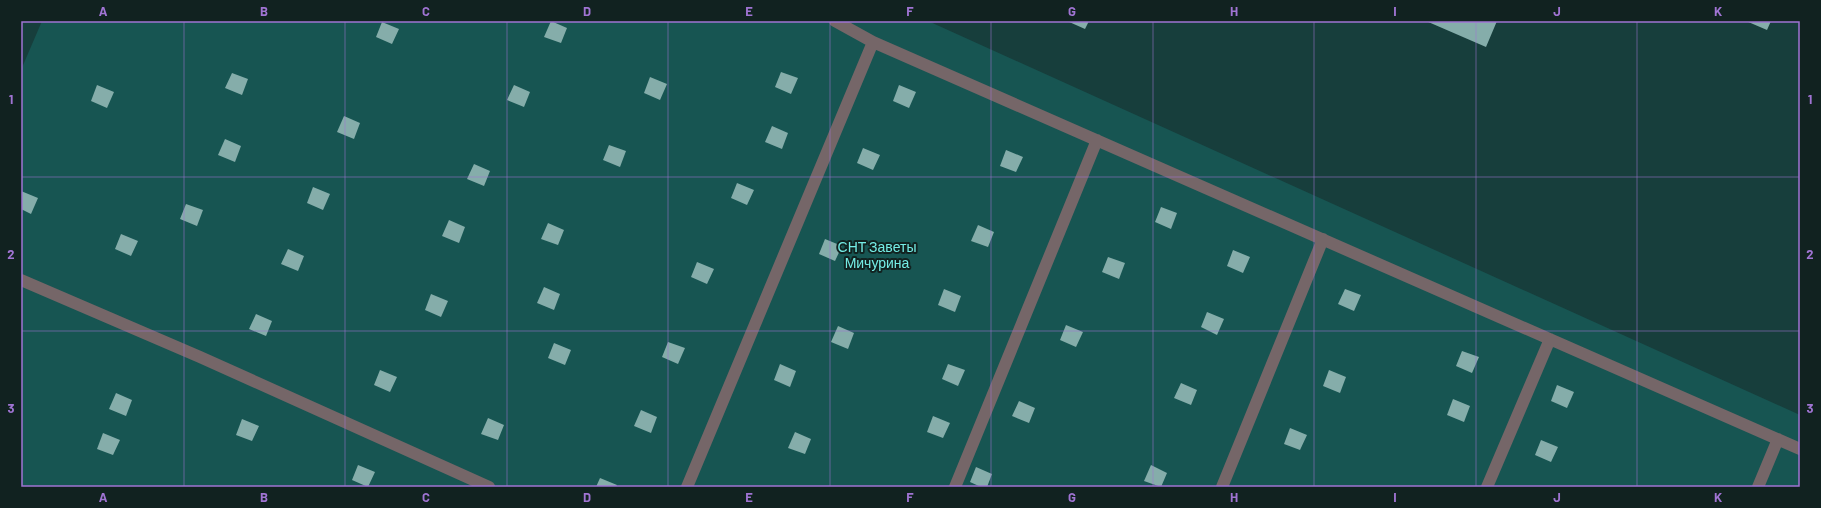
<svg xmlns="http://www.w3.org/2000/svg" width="1821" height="508" viewBox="0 0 1821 508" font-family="Barlow,sans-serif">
	<rect width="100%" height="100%" fill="#173e3c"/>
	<path fill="#175552" d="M42,21H928L1800,415V487H21V70Z"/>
	<path fill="#85adaa" d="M551,21L567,28L561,43L544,37Z
		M1067,21H1089L1085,29Z
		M1426,21H1497L1486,47Z
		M1746,21H1771L1767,30Z
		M382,22L399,29L392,44L376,37Z
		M781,72L798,78L791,94L775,87Z
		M232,73L248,79L242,95L225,88Z
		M650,77L667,84L660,100L644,93Z
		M97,85L114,92L107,108L91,101Z
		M514,85L530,92L524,107L507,100Z
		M899,85L916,92L909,108L893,101Z
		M344,116L360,123L354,139L337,132Z
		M772,126L788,133L782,149L765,142Z
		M225,139L241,146L235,162L218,155Z
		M609,145L626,151L620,167L603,160Z
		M863,148L880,155L873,170L857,163Z
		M1006,150L1023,157L1016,172L1000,166Z
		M474,164L490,171L484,186L467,179Z
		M737,183L754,190L747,205L731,198Z
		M313,187L330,194L323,210L307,203Z
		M21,191L38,198L31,214L21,209Z
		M186,204L203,210L197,226L180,219Z
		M1161,207L1177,213L1171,229L1155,222Z
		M449,220L465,227L459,243L442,236Z
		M548,223L564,230L558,245L541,239Z
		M978,225L994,232L988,247L971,241Z
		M121,234L138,241L131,256L115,249Z
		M825,239L842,246L835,261L819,254Z
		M288,249L304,256L298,271L281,264Z
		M1233,250L1250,257L1243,273L1227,266Z
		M1108,257L1125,263L1119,279L1102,272Z
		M697,262L714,269L707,284L691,277Z
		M544,287L560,294L554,310L537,303Z
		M944,289L961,296L955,312L938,305Z
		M1345,289L1361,295L1354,311L1338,304Z
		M431,294L448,301L441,317L425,310Z
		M1207,312L1224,319L1217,335L1201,327Z
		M256,314L272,321L266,336L249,329Z
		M1066,325L1083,332L1076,347L1060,340Z
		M838,326L854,333L848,349L831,342Z
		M668,342L685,348L678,364L662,357Z
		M554,343L571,350L565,365L548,358Z
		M1462,351L1479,357L1472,373L1456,366Z
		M780,364L796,371L790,387L774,380Z
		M948,364L965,370L958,386L942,379Z
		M380,370L397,377L390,392L374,385Z
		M1329,370L1346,377L1340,393L1323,386Z
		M1181,383L1197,390L1191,405L1174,398Z
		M1557,385L1574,392L1567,408L1551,401Z
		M116,393L132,400L126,416L109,409Z
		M1453,399L1470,406L1464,422L1447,415Z
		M1019,401L1035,408L1029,423L1012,416Z
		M641,410L657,417L651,433L634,426Z
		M933,416L950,423L943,438L927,432Z
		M488,418L504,425L498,440L481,434Z
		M242,419L259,426L252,441L236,435Z
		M1290,428L1307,435L1300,450L1284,444Z
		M795,432L811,439L805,454L788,448Z
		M103,433L120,440L113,455L97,449Z
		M1541,440L1558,447L1551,462L1535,455Z
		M358,465L375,472L368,487L352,480Z
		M1151,465L1167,473L1161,487L1144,481Z
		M976,467L992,474L987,487H981L970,482Z
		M600,478L617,485L616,487H596Z"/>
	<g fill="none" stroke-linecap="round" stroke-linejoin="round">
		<path stroke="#756668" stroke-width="12" d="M835,21L873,42L1800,449
			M687,487L873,42
			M955,487L1097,140
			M1222,487L1323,239
			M1487,487L1550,339
			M1758,487L1778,439"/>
		<path stroke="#756668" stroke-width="12" d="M21,280L200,357L489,487"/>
	</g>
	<path fill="none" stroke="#a074d3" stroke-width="1" stroke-opacity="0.55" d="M184,21V487M345,21V487M507,21V487M668,21V487M830,21V487M991,21V487M1153,21V487M1314,21V487M1476,21V487M1637,21V487M21,177H1800M21,331H1800"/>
	<g text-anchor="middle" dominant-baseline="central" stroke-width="4" stroke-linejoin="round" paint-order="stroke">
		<g font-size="14" fill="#74ece5" stroke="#112220">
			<text x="877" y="246">СНТ Заветы<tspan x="877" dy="16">Мичурина</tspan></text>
		</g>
	</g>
	<rect width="1821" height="508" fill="none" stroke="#112220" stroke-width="44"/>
	<rect x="22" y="22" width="1777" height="464" fill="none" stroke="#a074d3" stroke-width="1.5"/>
	<g font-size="13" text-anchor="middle" font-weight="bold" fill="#a074d3">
		<text x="103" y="16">A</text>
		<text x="264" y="16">B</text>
		<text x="426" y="16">C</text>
		<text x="587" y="16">D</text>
		<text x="749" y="16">E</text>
		<text x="910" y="16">F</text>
		<text x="1072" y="16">G</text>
		<text x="1234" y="16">H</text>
		<text x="1395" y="16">I</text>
		<text x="1557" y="16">J</text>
		<text x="1718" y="16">K</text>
		<text x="11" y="104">1</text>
		<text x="1810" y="104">1</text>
		<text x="11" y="259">2</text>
		<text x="1810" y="259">2</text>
		<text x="11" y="413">3</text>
		<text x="1810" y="413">3</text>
		<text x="103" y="502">A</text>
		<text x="264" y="502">B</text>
		<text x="426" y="502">C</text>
		<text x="587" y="502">D</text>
		<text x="749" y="502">E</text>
		<text x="910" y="502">F</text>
		<text x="1072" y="502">G</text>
		<text x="1234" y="502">H</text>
		<text x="1395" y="502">I</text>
		<text x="1557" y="502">J</text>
		<text x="1718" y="502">K</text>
	</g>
</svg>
